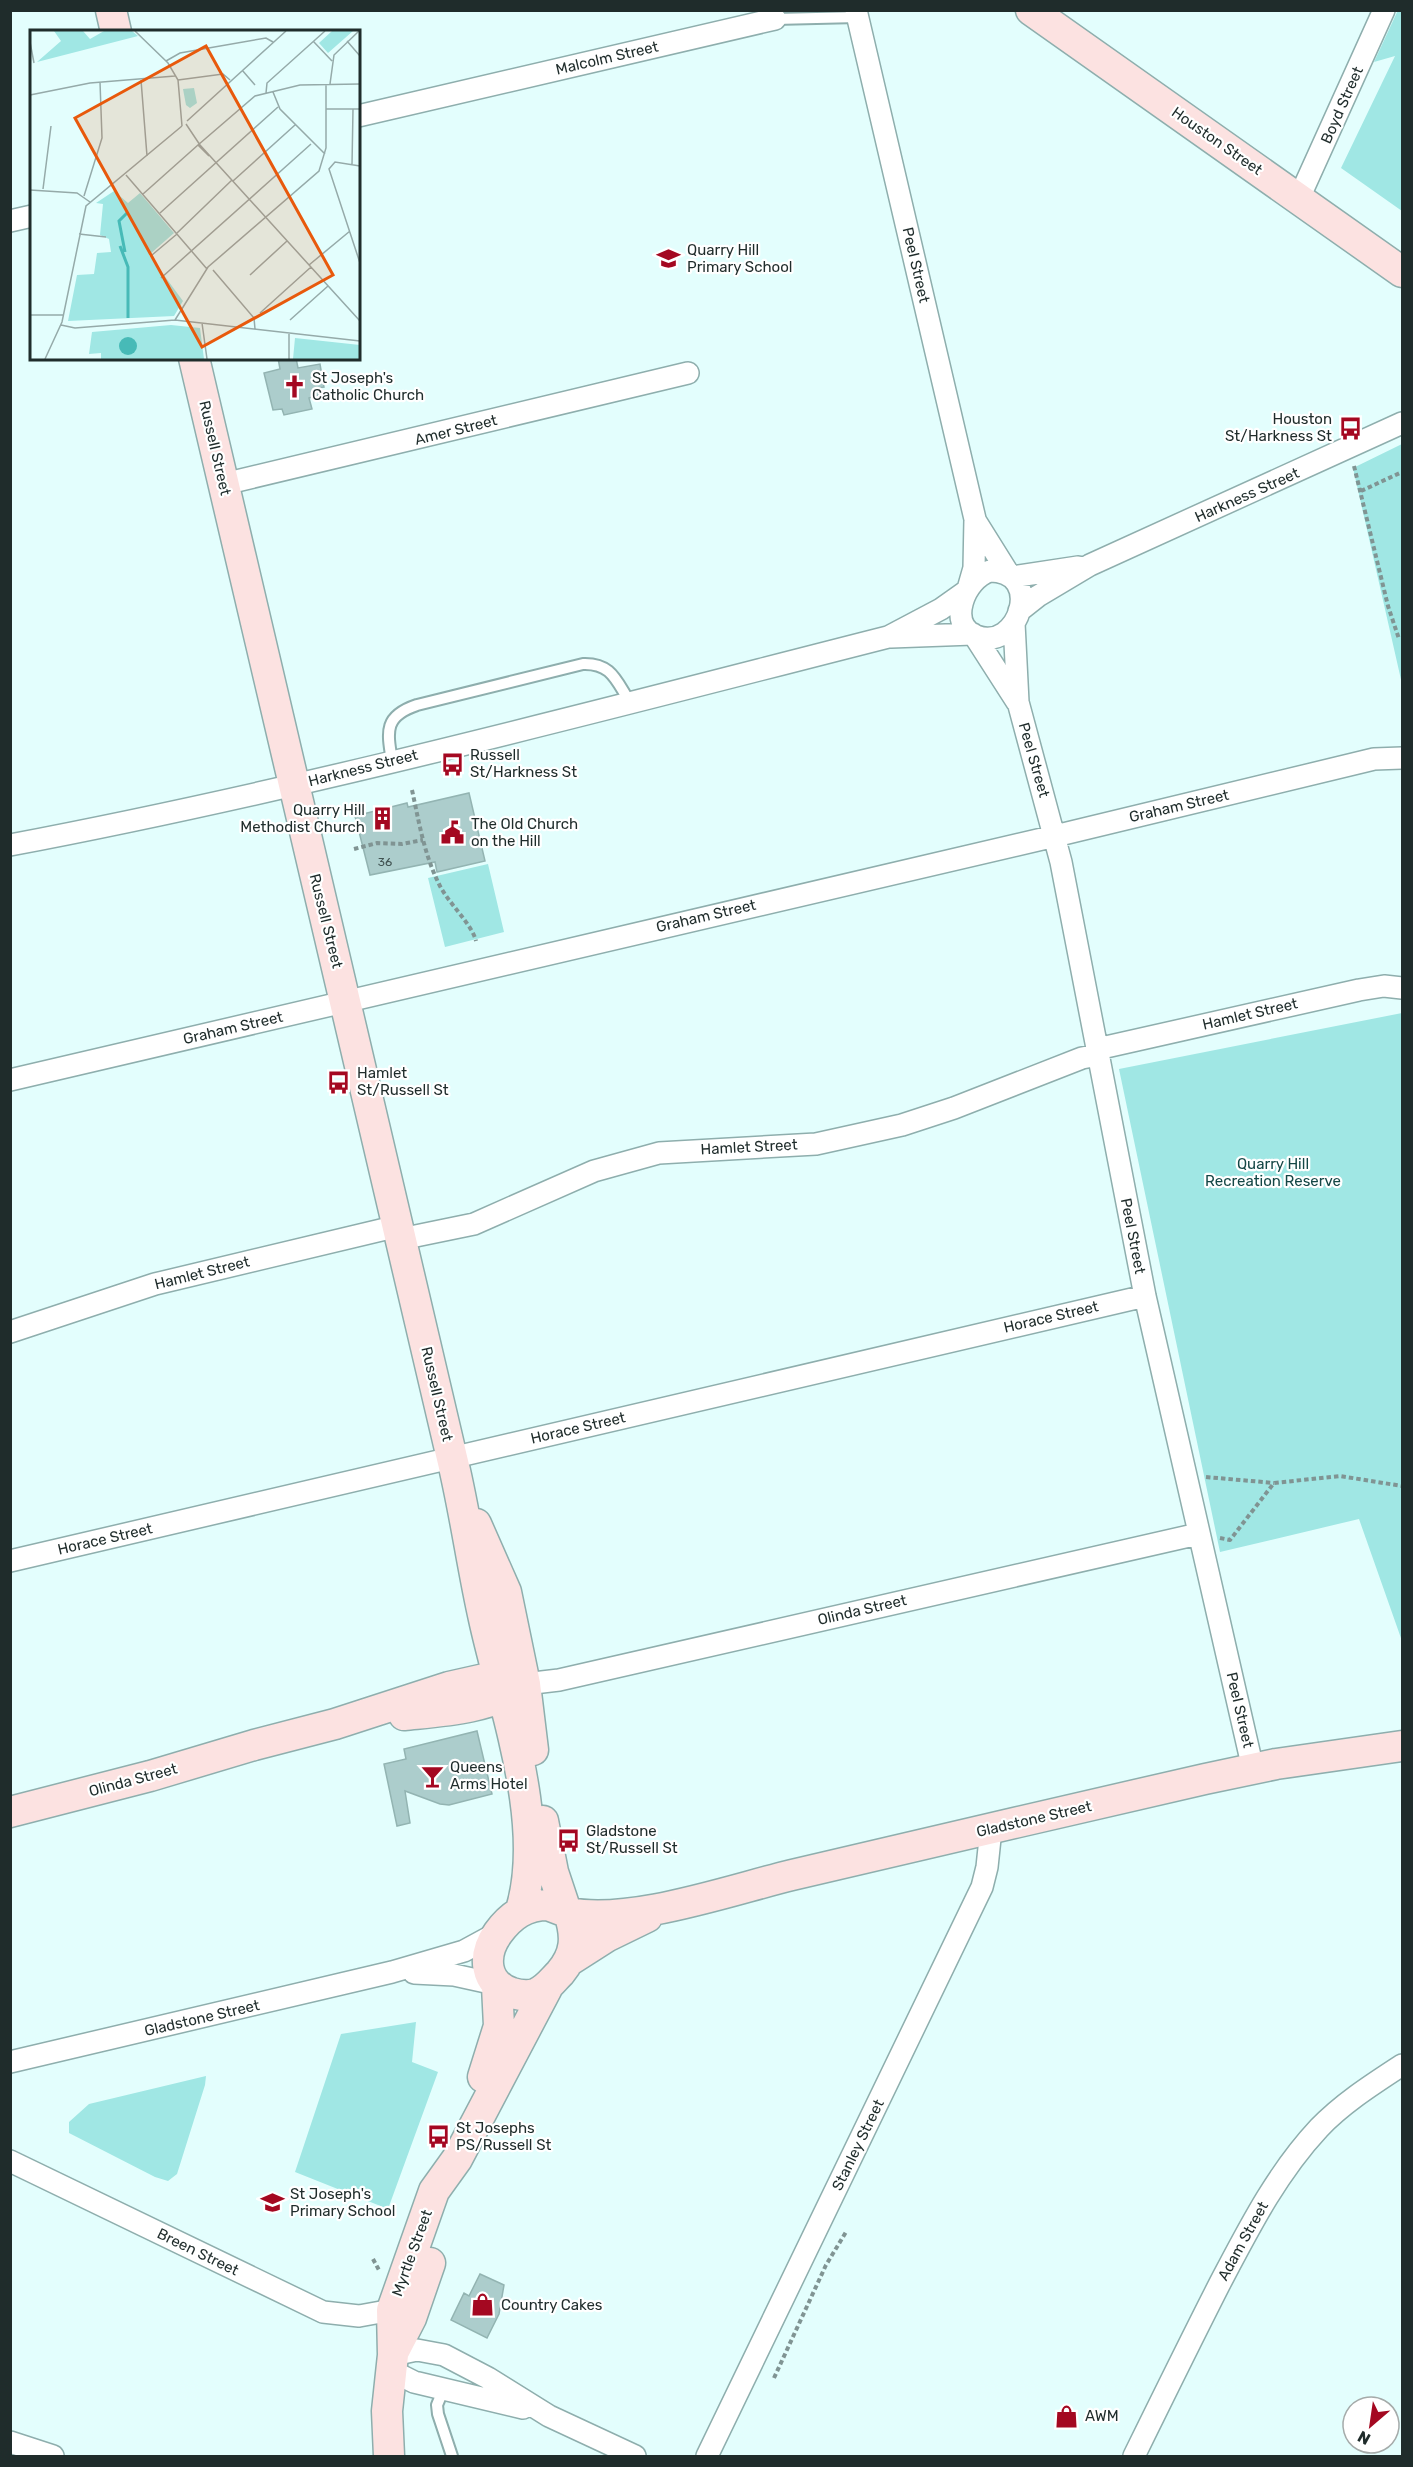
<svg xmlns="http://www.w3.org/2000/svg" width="1413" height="2467" viewBox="0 0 1413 2467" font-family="Rubik,sans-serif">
	<rect width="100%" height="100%" fill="#e3fefd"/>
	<path fill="#a0e7e4" d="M1398,10L1402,11V211L1341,168L1395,56L1374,62Z
		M1402,444V684L1353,468Z
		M488,864L504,932L445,947L428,878Z
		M1402,1013V1641L1359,1519L1220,1552L1119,1069Z
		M416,2022L412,2062L438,2072L388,2209L295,2172L341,2034Z
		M206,2076L205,2085L177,2174L168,2181L155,2177L69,2133V2122L89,2104Z"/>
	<path fill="#accdcc" stroke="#93b4b2" stroke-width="1.5" d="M278,358H296L298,368L320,364L324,387L317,388L319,395L309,398L312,409L284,415L282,409L273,410L264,373L280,369Z
		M469,793L485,861L437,872L435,862L370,875L355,816L407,803L408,807Z
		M477,1731L492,1794L449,1805L440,1804L405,1791L410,1823L397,1826L384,1764L406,1759L404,1749Z
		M480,2274L504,2285L499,2314L487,2338L451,2320L464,2293L469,2296Z"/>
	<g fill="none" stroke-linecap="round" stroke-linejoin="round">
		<defs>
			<path id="lane" d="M775,19L858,17
				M392,761C387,731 384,716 417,705L583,664C612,663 616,681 630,702
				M444,2388L437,2405L438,2414L452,2456"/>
			<path id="street" d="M856,10L975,519L974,568L968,589
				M358,116L775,19
				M1299,198L1384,10
				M10,221L32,216
				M224,484L688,373
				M975,520L1010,576
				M990,571C1045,571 1019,653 976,636C947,625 964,579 990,571Z
				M1012,577L1078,567
				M1019,611L1038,596L1090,565L1402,423
				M1014,623L1018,702L1061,862L1145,1296L1253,1769
				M974,635L1017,702
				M891,637L973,634
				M10,845C306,789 597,711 888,637L941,609L965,592
				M1097,1049L1359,990L1384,986L1402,988
				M10,1080L1055,836L1374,759L1402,758
				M401,1239L474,1224L594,1171L659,1153L816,1144L902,1125L954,1108L1082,1058L1098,1055
				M10,1332L155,1284L398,1226
				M10,1561L1145,1296
				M525,1684L559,1680L1198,1534
				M414,1973L454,1975L495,1984
				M10,2062L392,1972L464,1951L499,1932
				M10,2161L323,2312L359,2316L392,2310
				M393,2355L417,2350L444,2355L488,2378L549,2416L635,2456
				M390,2370L414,2382L523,2408
				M10,2442L53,2456
				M707,2456L982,1887L987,1867L991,1829
				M1134,2456C1162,2399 1190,2342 1219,2285C1248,2230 1276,2174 1319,2128C1343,2103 1373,2084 1402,2065"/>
			<path id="secondary" d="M111,10L116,32
				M1031,10L1402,272
				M194,358L452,1458C465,1511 472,1566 484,1619C503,1706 547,1823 521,1910
				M476,1524L506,1592L525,1684L533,1750
				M404,1715C443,1711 487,1709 520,1687
				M10,1812L150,1776L254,1745L335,1724L449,1687L498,1676L525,1684
				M543,1821L553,1872L566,1911
				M548,1905L569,1913C577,1937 576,1954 560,1973C552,1981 546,1990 535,1994C528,1996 519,1995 512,1993C484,1984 482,1955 498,1933C511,1915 526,1905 548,1905Z
				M569,1913C632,1925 730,1890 792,1875C930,1842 1067,1811 1205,1779L1276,1764L1402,1746
				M570,1960L606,1937L647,1917
				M483,2077L499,2026L497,1986
				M395,2349L411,2318L430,2263
				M389,2456L387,2411L393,2355L392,2310L434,2191L457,2159L547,1988"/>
		</defs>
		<use href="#lane" stroke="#8eaead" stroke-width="14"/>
		<use href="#street" stroke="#8eaead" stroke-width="24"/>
		<use href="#secondary" stroke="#8eaead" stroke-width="33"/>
		<path stroke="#809493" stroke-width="4" stroke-dasharray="4.5 3" stroke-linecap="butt" d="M1354,466L1388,606L1399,639
			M1361,491L1402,472
			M412,790C419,822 424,854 439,884C448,903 472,924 476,941
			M354,849L377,843L402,844L423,840
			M1206,1477L1274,1483
			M1220,1538L1230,1540L1274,1483L1340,1476L1402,1486
			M373,2259L380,2272
			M774,2378L826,2265L846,2232"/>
		<use href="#lane" stroke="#fff" stroke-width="10"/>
		<use href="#street" stroke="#fff" stroke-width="21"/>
		<use href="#secondary" stroke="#fce2e1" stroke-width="30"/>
	</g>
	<defs>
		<symbol id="school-bare" viewBox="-9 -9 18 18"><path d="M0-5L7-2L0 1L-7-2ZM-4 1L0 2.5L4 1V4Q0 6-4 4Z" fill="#a40821" stroke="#fff" stroke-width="2.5" paint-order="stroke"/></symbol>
		<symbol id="church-bare" viewBox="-9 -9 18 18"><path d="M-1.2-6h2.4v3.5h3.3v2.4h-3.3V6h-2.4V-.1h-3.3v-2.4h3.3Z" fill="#a40821" stroke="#fff" stroke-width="2.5" paint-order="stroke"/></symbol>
		<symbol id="bus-bare" viewBox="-9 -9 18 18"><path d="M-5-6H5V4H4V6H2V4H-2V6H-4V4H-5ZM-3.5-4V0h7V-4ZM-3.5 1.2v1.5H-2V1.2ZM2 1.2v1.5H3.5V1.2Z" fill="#a40821" stroke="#fff" stroke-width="2.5" paint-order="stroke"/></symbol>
		<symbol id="building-bare" viewBox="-9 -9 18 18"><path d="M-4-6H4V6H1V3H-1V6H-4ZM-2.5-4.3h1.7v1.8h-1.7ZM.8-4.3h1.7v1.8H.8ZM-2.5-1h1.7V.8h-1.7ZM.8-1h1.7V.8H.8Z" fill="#a40821" stroke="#fff" stroke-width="2.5" paint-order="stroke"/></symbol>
		<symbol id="civic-bare" viewBox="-9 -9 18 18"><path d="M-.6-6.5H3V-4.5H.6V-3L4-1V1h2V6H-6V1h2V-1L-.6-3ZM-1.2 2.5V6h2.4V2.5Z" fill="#a40821" stroke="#fff" stroke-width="2.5" paint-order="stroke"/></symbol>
		<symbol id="bar-bare" viewBox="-9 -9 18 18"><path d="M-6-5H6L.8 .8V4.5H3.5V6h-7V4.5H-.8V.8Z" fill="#a40821" stroke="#fff" stroke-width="2.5" paint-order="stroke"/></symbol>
		<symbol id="shop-bare" viewBox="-9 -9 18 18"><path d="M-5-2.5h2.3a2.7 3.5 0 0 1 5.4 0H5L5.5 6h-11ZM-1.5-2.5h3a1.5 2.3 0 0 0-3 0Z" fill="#a40821" stroke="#fff" stroke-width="2.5" paint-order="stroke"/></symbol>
	</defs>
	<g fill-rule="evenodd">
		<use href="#school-bare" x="652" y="242" width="33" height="33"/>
		<use href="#church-bare" x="278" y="370" width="33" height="33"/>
		<use href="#bus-bare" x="1334" y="412" width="33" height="33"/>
		<use href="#bus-bare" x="436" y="748" width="33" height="33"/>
		<use href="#building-bare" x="366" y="802" width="33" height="33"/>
		<use href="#civic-bare" x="436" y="816" width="33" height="33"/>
		<use href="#bus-bare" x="322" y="1066" width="33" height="33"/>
		<use href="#bar-bare" x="416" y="1760" width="33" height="33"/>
		<use href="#bus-bare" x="552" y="1824" width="33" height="33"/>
		<use href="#bus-bare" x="422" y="2120" width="33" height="33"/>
		<use href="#school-bare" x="256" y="2186" width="33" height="33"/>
		<use href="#shop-bare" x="466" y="2288" width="33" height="33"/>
		<use href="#shop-bare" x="1050" y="2400" width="33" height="33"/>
	</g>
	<g text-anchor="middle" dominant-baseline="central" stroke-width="4.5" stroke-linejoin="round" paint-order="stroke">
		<g font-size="12" fill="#425453">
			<text x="385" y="862">36</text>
		</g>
		<g font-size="15" fill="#1f2c2b" stroke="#fff">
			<text transform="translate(607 58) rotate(-13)">Malcolm Street</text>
			<text transform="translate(1342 105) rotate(-66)">Boyd Street</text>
			<text transform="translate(1217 141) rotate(35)">Houston Street</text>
			<text transform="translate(916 265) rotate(77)">Peel Street</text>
			<text transform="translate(456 430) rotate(-14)">Amer Street</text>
			<text transform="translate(215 448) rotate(77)">Russell Street</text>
			<text transform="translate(1247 495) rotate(-24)">Harkness Street</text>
			<text transform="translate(1034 760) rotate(74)">Peel Street</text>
			<text transform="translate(363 768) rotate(-14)">Harkness Street</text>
			<text transform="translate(1179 806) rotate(-13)">Graham Street</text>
			<text transform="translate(706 916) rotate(-13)">Graham Street</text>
			<text transform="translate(326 921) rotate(76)">Russell Street</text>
			<text transform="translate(1250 1014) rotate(-13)">Hamlet Street</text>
			<text transform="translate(233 1028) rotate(-13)">Graham Street</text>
			<text transform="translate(749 1147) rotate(-3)">Hamlet Street</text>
			<text transform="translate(1133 1236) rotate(79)">Peel Street</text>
			<text transform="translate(202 1273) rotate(-14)">Hamlet Street</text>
			<text transform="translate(1051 1317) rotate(-13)">Horace Street</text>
			<text transform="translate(437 1394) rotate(77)">Russell Street</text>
			<text transform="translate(578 1428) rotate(-13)">Horace Street</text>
			<text transform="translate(105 1539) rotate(-13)">Horace Street</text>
			<text transform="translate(862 1610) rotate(-13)">Olinda Street</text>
			<text transform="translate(1240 1710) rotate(77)">Peel Street</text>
			<text transform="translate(133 1780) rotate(-15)">Olinda Street</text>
			<text transform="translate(1034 1819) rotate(-13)">Gladstone Street</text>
			<text transform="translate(202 2018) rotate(-13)">Gladstone Street</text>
			<text transform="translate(858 2145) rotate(-64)">Stanley Street</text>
			<text transform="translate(1243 2241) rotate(-61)">Adam Street</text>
			<text transform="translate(198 2252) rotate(26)">Breen Street</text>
			<text transform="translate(412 2253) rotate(-70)">Myrtle Street</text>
		</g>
		<g font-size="15" fill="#1f2c2b" stroke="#fff" text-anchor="start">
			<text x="687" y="250">Quarry Hill<tspan x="687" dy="17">Primary School</tspan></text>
			<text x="312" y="378">St Joseph's<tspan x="312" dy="17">Catholic Church</tspan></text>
			<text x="1332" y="419" text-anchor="end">Houston<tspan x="1332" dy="17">St/Harkness St</tspan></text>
			<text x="470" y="755">Russell<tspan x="470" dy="17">St/Harkness St</tspan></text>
			<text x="365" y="810" text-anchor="end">Quarry Hill<tspan x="365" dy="17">Methodist Church</tspan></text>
			<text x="471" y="824">The Old Church<tspan x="471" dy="17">on the Hill</tspan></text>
			<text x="357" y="1073">Hamlet<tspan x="357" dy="17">St/Russell St</tspan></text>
			<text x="450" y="1767">Queens<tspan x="450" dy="17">Arms Hotel</tspan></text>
			<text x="586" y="1831">Gladstone<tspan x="586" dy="17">St/Russell St</tspan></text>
			<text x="456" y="2128">St Josephs<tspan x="456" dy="17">PS/Russell St</tspan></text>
			<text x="290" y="2194">St Joseph's<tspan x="290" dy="17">Primary School</tspan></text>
			<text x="501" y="2305">Country Cakes</text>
			<text x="1085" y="2416">AWM</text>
		</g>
		<g font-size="15" fill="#144746" stroke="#fff">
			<text x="1273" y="1164">Quarry Hill<tspan x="1273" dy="17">Recreation Reserve</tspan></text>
		</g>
	</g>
	<g transform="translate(30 30)">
		<rect width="330" height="330" fill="#e3fefd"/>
		<path d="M24,1H53L60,9L74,1H102L108,6L7,32L31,11ZM302,1H323L298,23L289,13ZM164,58L167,73L160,78L156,75L153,59ZM84,161L98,173L110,163L144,203L119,225L153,271L144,286L38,291L47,245L64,244L67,223L81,222L79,209L70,205L73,174L66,173ZM141,295L170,298L174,329H71V323L59,324L62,302ZM265,308L330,315V329H263Z" fill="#a0e7e4"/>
		<path d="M89 316a9 9 0 1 1 18 0a9 9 0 1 1-18 0Z" fill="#47bab7"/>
		<path fill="none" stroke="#47bab7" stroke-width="3" d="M90,216L98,237V288M95,222L89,191L98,182"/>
		<path fill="none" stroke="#95aaa9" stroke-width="1.5" d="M105,1L138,33L148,50L152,96M283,11L302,31M317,11L330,26M0,12L4,33M136,31L150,23L236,8L243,12M212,40L225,55M111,50L117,126M148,50L193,44L200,50M300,54L304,25L329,1M243,62L250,79L295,124M236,63L237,53L295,1M0,65L60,53L145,46M296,79H330M157,91L256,1M156,94L170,115M168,115L225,66L270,55L330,54M170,115L330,291M322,135L323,79M330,136L305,132L299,139L330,233M96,145L177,239M203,151L265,95M13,159L21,96M0,160L47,163L60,172M113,164L168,115L179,126M54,166L72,108L70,52M130,183L248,77M147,203L202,150M49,204L76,207M122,225L147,204M279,235L320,201M183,240L224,288L225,299M220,245L257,211M131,248L281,114M230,283L281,237M0,285H33M145,290L178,237L289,141L296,118V54M260,290L298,256M172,293L177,329M31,295L45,298L145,290L330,311M259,303V329M15,329L32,292L56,176L152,96"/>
		<path fill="#e8590c" fill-opacity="0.15" stroke="#e8590c" stroke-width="3" d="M176,16L303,245L172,317L45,88Z"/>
		<rect width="330" height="330" fill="none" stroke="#1f2c2b" stroke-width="3"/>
	</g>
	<rect width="1413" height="2467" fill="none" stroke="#1f2c2b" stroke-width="24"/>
	<g transform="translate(1371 2425) rotate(209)"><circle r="28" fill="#ffffff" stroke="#a5abaa" stroke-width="1.5"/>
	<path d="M0-4.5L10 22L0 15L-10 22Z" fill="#a40821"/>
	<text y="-9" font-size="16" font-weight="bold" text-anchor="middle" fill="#1f2c2b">N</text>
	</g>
</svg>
